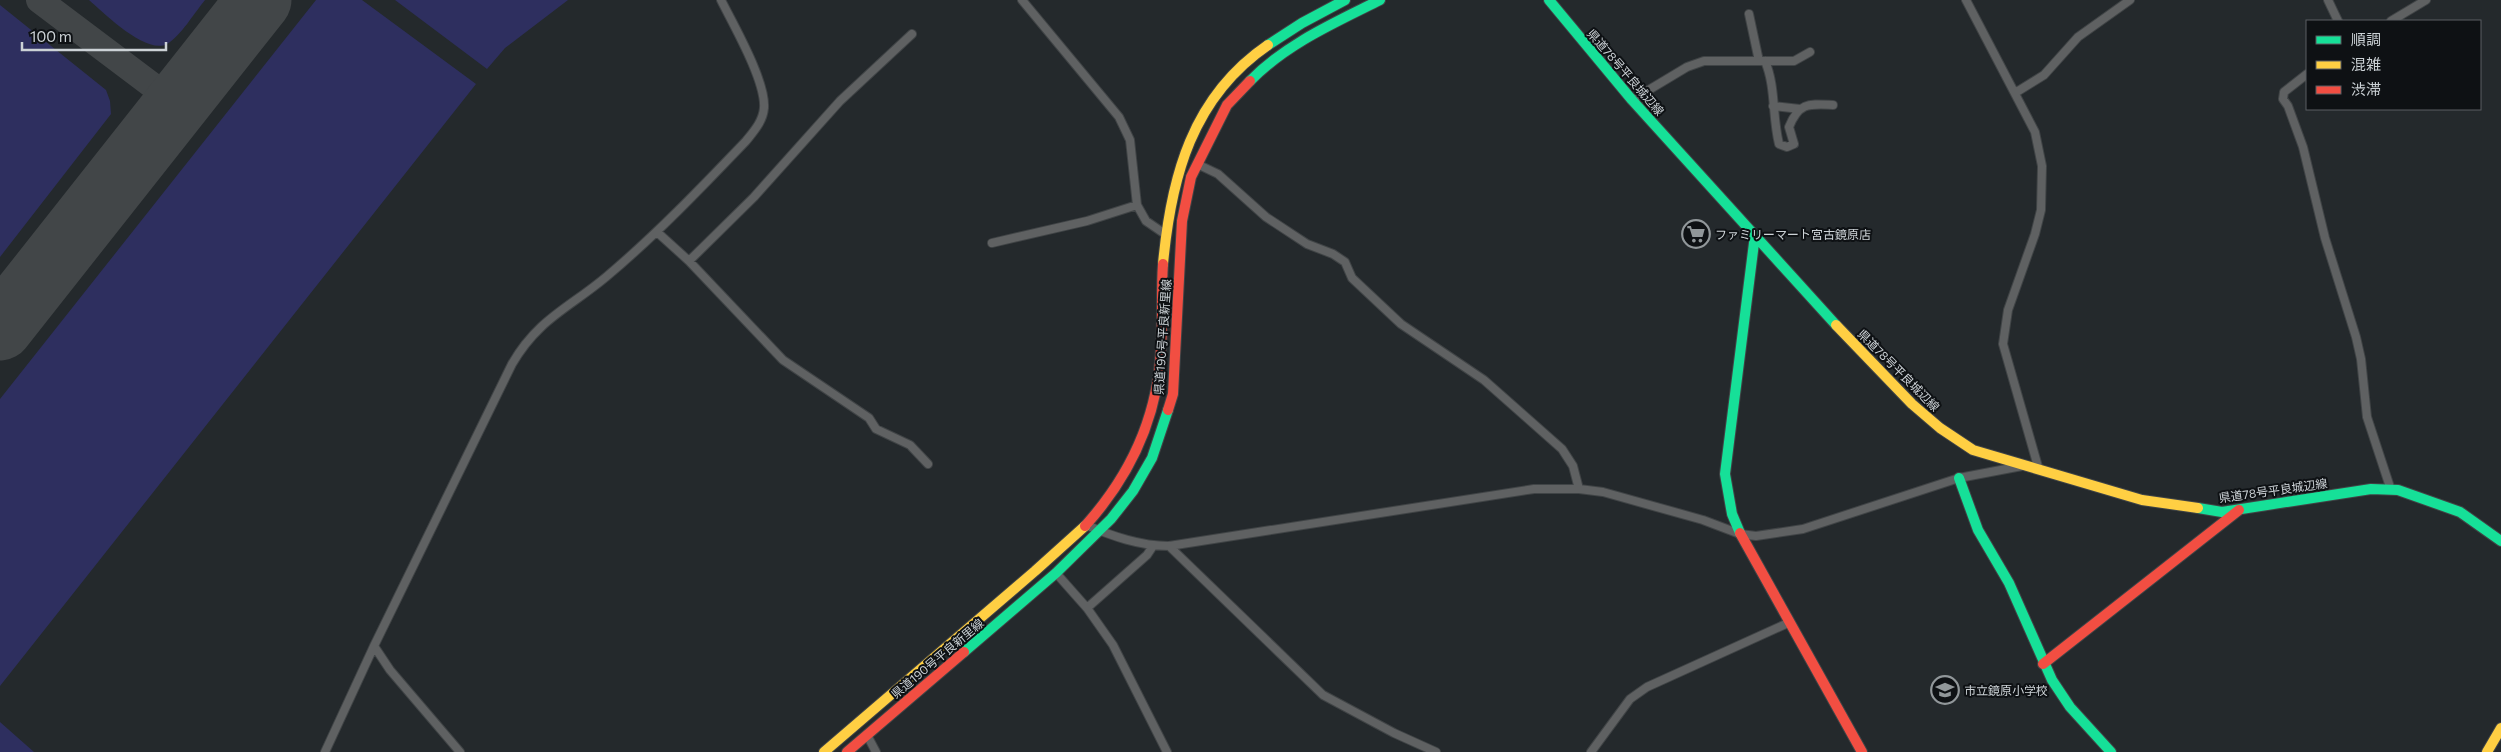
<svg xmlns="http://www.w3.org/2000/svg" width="2501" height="752" viewBox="0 0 2501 752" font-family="Commissioner,'Noto Sans JP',sans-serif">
	<rect width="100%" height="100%" fill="#24292c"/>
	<path fill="#2e2f5f" d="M89,0H205C195,12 180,37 167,44C146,55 104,13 89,0Z
		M316,0H362L476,84L0,686V399Z
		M395,0H568L505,48L487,69Z
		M0,5L106,90L110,101L111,114L0,257Z
		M0,722L34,752H0Z"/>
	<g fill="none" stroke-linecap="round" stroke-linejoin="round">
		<path stroke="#424648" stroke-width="26" d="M39,0L177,104"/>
		<path stroke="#424648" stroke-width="65" d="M0,328L259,0"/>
		<defs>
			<path id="street" d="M1022,0L1119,117L1130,140L1137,205L1146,221L1165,234
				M1966,0L2035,132L2042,166L2041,210L2035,234L2008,310L2003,344L2039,470
				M2328,0L2338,21
				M1749,14L1759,61
				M2391,21L2426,0
				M1765,61C1776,87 1772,116 1779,144L1787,147L1794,144L1789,127C1799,102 1809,104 1833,105
				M2307,74L2284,92L2283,99L2288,106L2303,147L2325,238L2356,337L2361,359L2367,417L2391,490
				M2015,93L2044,75L2078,37L2130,0
				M1632,100L1687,67L1704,61H1794L1810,52
				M1773,106L1800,109
				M1197,164L1218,174L1266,217L1307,244L1333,254L1345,262L1352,278L1401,324L1484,380L1562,449L1573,466L1579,489
				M657,232L689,261L783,360L869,418L876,429L910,445L928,464
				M992,243L1087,221L1137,205
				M689,261L754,197L840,101L912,34
				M1086,525C1112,536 1140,546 1169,546L1534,489H1579L1603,492L1703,520L1740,534L1756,536L1803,529L1959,478L2022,466
				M1169,546L1323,695L1394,733L1436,752
				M1056,573L1087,608L1113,645L1167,752
				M1087,608L1147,555L1153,546
				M374,646L390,670L460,752
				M867,735L876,752
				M325,752L374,646L512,364C538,319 569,308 606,277C656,235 701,188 746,141C754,131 763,121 764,108C766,81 733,24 721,0
				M1591,752L1630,699L1647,687L1788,623"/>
			<path id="fast" d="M1549,0L1632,100L1836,325
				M1268,45L1302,23L1345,0
				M1250,81C1286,44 1334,23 1380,0
				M1959,478L1978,530L2009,583L2052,680L2070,707L2111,752
				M2198,508L2222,512L2371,489L2398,490L2460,512L2501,541
				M1740,533L1732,514L1725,474L1755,235
				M964,652L1056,573L1111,519L1133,491L1152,458L1168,410"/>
			<path id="slow" d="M1163,264C1171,177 1192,97 1268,45
				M1836,325L1912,404L1940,428L1973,450L2142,500L2198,508
				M824,752L1035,571L1085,526
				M2487,752L2501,728"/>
			<path id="jam" d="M1168,410L1173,394L1182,221L1191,177L1227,105L1250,81
				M1085,526C1131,475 1158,417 1161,348C1163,320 1161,291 1163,264
				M1740,533L1862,752
				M2043,664L2239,510
				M847,752L964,652"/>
		</defs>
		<use href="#street" stroke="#404446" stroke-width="10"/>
		<use href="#fast" stroke="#404446" stroke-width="12"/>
		<use href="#slow" stroke="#404446" stroke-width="12"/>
		<use href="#jam" stroke="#404446" stroke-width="12"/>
		<use href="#street" stroke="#5f6162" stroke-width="8"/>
		<use href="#fast" stroke="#16e098" stroke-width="10"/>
		<use href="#slow" stroke="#ffcf43" stroke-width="10"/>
		<use href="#jam" stroke="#f24e42" stroke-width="10"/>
	</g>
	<defs>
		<symbol id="supermarket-ring" viewBox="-11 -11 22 22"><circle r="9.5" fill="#0e1114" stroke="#91979a" stroke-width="1.5"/><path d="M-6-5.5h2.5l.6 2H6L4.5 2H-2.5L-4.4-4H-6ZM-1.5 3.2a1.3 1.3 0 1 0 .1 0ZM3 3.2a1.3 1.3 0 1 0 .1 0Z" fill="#91979a"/></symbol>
		<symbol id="school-ring" viewBox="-11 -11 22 22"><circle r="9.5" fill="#0e1114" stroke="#91979a" stroke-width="1.5"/><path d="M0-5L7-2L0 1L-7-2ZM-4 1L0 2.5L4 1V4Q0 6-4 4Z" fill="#91979a"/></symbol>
	</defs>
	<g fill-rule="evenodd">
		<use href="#supermarket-ring" x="1680" y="218" width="32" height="32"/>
		<use href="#school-ring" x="1929" y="674" width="32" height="32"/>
	</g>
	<g text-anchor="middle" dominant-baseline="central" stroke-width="4" stroke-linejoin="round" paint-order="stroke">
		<g font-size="12" fill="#ccd2d6" stroke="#0e1114">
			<text transform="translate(1626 72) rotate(49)">県道78号平良城辺線</text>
			<text transform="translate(1162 337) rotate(-86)">県道190号平良新里線</text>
			<text transform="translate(1899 370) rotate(45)">県道78号平良城辺線</text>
			<text transform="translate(2273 490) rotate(-8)">県道78号平良城辺線</text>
			<text transform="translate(937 658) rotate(-40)">県道190号平良新里線</text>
		</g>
		<g font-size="12" fill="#ccd2d6" stroke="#0e1114" text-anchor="start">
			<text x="1715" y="234">ファミリーマート宮古鏡原店</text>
			<text x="1964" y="690">市立鏡原小学校</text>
		</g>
	</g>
	<rect x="2306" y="20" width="175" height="90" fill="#0e1114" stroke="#5a5e62"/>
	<rect x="2316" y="36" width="25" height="8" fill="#16e098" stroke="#5a5e62"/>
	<text x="2351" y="45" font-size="15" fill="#ccd2d6">順調</text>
	<rect x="2316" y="61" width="25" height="8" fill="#ffcf43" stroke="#5a5e62"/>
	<text x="2351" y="70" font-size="15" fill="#ccd2d6">混雑</text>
	<rect x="2316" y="86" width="25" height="8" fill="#f24e42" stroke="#5a5e62"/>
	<text x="2351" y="95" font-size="15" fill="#ccd2d6">渋滞</text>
	<path d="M22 42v8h144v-8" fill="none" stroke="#ccd2d6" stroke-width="2.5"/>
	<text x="30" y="42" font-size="15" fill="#ccd2d6" stroke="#0e1114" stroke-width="4" paint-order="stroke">100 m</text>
</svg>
